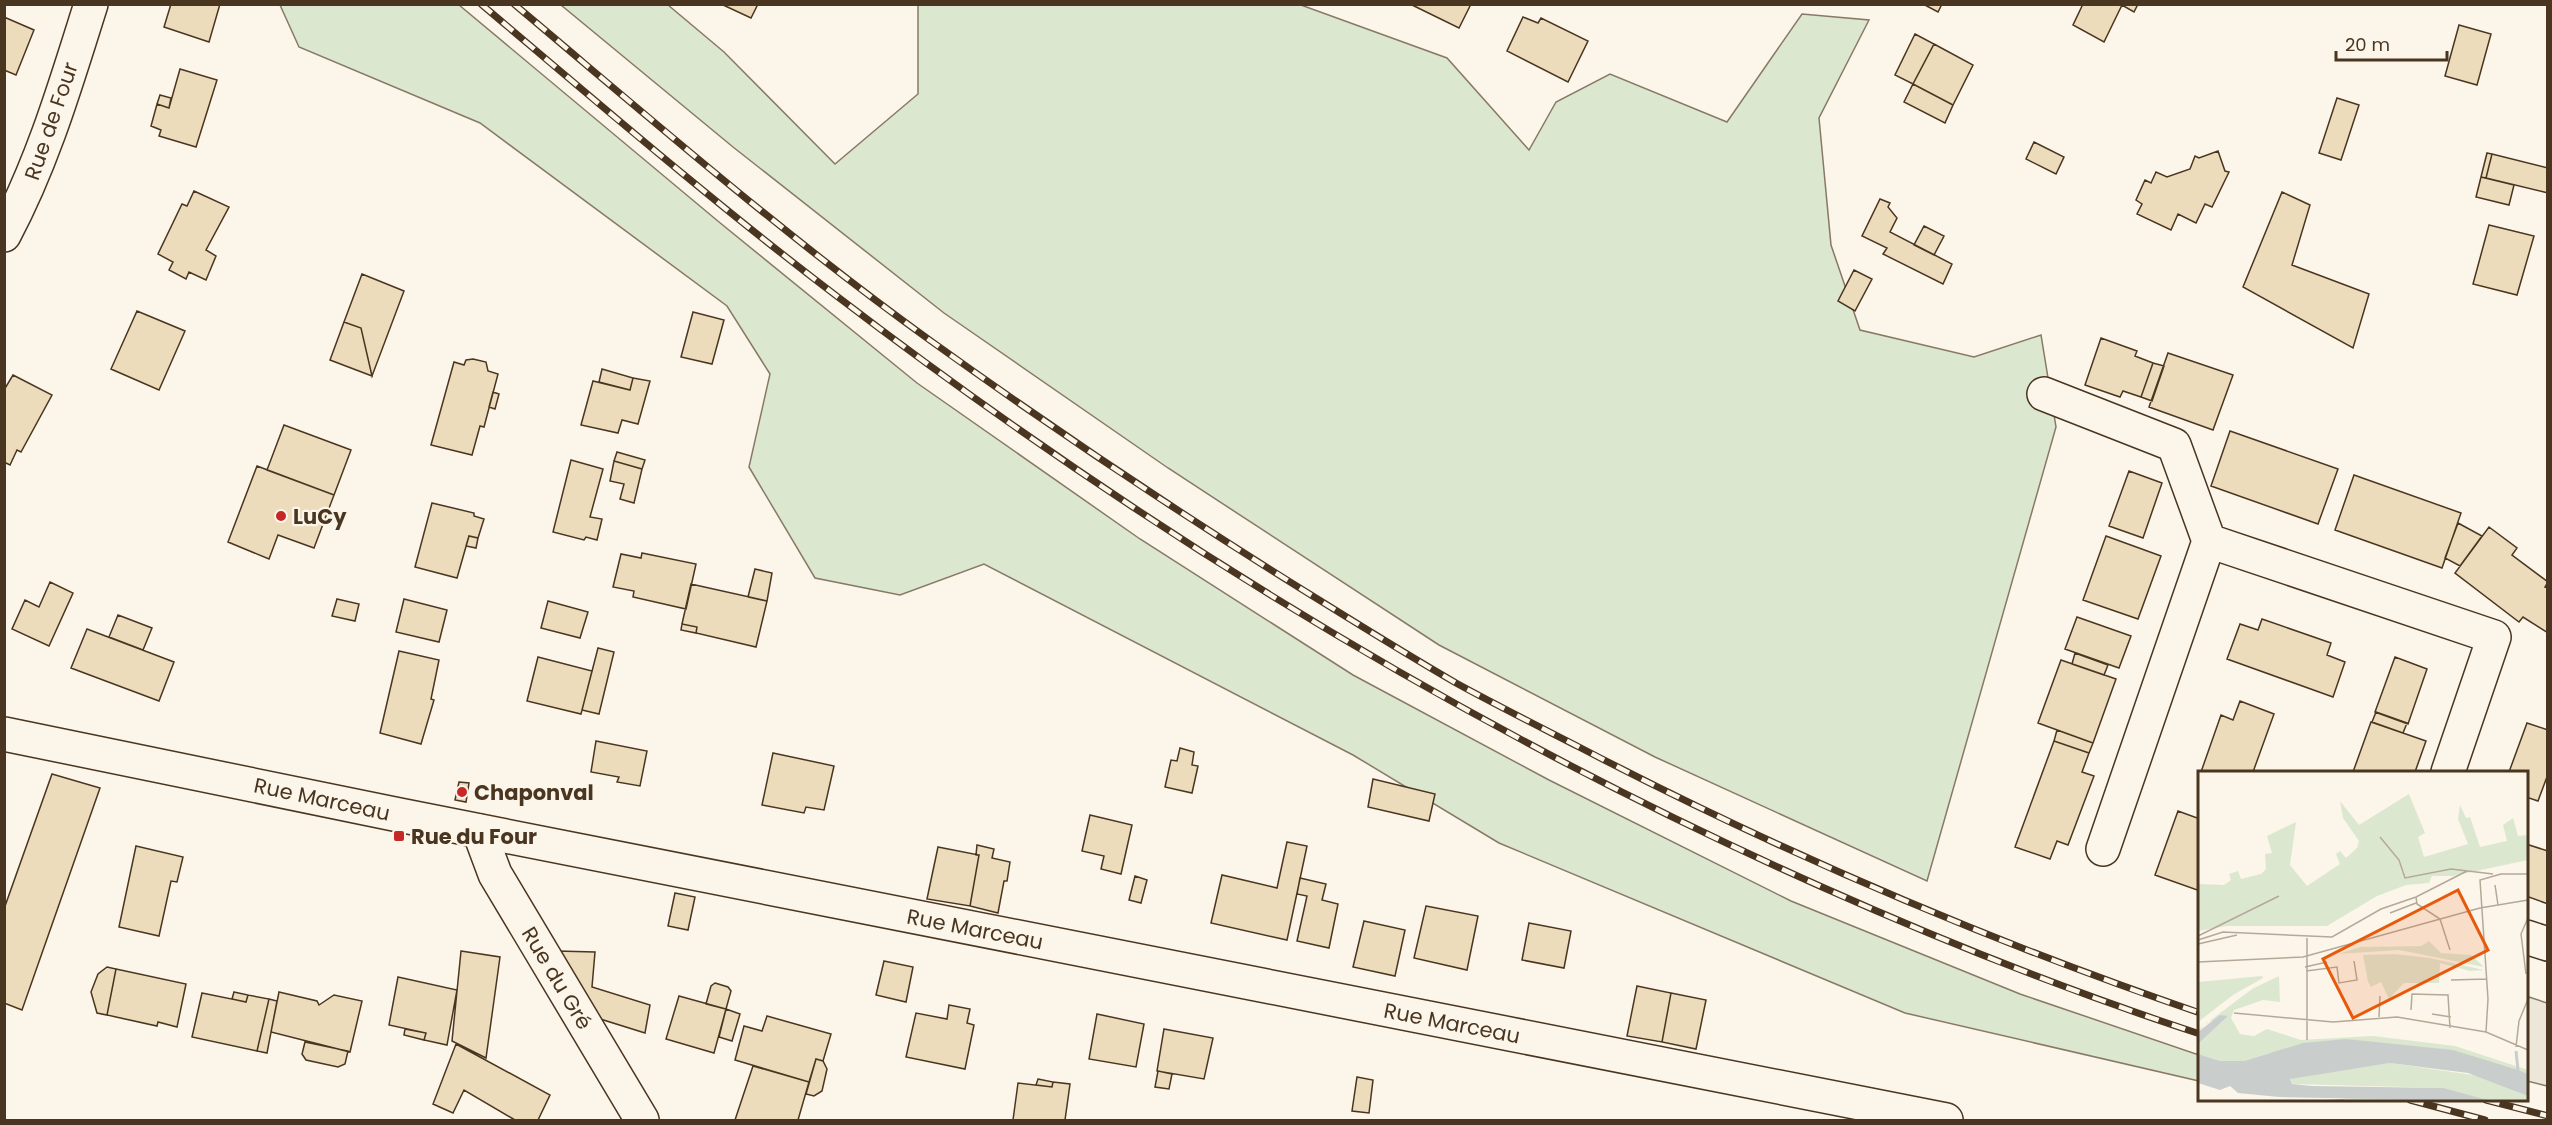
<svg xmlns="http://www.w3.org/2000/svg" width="2552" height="1125" viewBox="0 0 2552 1125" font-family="Poppins,sans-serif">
	<rect width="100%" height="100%" fill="#fbf6e9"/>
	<path fill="#dce7d0" stroke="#887966" stroke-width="1.5" d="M280,5H459L719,222L917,383L1140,539L1353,675L1549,780L1791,901L2020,994L2199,1055V1081L1905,1013L1499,843L1353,755L984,564L900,595L815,578L749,467L770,374L727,306L480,123L299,47Z
		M561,5H668L724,52L835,164L918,94V5H1301L1447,58L1529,150L1556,102L1610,74L1727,122L1802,14L1869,20L1819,118L1831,245L1860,330L1974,357L2041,335L2056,427L1927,881L1655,757L1439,645L1168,468L944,313L733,147Z"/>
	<path fill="#ede7d9" stroke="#887966" stroke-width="1.5" d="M2529,997L2547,1003V1086L2527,1081L2526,1005Z"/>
	<path fill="#ecdcbc" stroke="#4a3520" stroke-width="1.5" d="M171,4H220L209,42L164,27Z
		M721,4H758L751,18Z
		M1410,4H1471L1459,28Z
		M1923,4H1942L1938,12Z
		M2083,4H2138L2134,12L2122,5L2104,42L2073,25Z
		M4,17L34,30L16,75L4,70Z
		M1523,17L1538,23L1541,18L1588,41L1568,82L1507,51Z
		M2459,25L2491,34L2477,85L2445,76Z
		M1915,34L1934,44L1913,84L1895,75Z
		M1934,44L1973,65L1953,105L1913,84Z
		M180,69L217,80L196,147L159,136L161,130L151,126L157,104L169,108Z
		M1913,84L1953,105L1945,123L1904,102Z
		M160,95L171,98L169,108L157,104Z
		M2337,98L2359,105L2341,160L2319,153Z
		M2034,142L2064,157L2056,174L2026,159Z
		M2218,151L2225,171L2229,172L2212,207L2205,204L2196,223L2178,214L2171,230L2137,214L2142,204L2136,200L2145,180L2151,183L2156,172L2167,177L2190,169L2195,156L2199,158Z
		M2487,153L2492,154L2486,178L2481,177Z
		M2492,154L2548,168V193L2486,178Z
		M2481,177L2514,185L2509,205L2476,197Z
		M194,191L229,207L206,250L216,256L206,280L189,272L186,279L169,270L173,262L158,254L182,204L187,206Z
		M2282,192L2310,205L2292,265L2369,294L2353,348L2243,287Z
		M1880,199L1890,203L1888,207L1897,218L1890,232L1952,264L1943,284L1883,254L1887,248L1862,236Z
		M2489,225L2534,236L2517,295L2473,284Z
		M1924,226L1944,236L1934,255L1914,245Z
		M1854,270L1872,279L1855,311L1838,301Z
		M362,274L404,291L372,376L361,328L344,322Z
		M137,311L185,331L159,390L111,369Z
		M693,312L724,320L712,364L681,357Z
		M344,322L361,328L372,376L330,360Z
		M2101,338L2137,351L2135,356L2153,363L2141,397L2123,391L2120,397L2085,385Z
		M2168,353L2233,375L2213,430L2149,407Z
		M473,359L486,362L488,371L498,374L484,427L480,426L472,455L431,445L454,362L464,365L466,360Z
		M2153,363L2164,366L2152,401L2141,397Z
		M602,369L633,378L630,390L599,382Z
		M13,375L52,395L21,452L17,450L10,465L4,462V390Z
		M633,378L650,381L638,424L622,420L618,433L581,425L593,381L630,390Z
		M493,392L499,394L495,409L489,407Z
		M284,425L351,450L334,495L267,470Z
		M2230,431L2338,469L2318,524L2211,486Z
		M617,452L645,460L642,469L614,461Z
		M571,460L603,469L590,517L602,519L597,540L586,537L584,540L553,532Z
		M614,461L642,469L634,503L620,499L624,484L610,481Z
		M257,466L334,495L314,548L278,535L269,559L228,542Z
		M2129,471L2162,483L2143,538L2109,526Z
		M2354,475L2461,513L2442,568L2335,530Z
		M432,503L474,513V516L484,519L478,538L469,536L457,578L415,567Z
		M2458,523L2482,536L2460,566L2445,558Z
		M2489,527L2517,548L2512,555L2548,582L2545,587L2548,588V633L2523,617L2519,622L2455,573Z
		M469,536L478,538L476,548L466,546Z
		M2106,536L2161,556L2138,619L2083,600Z
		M642,553L696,564L686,609L633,597L634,591L613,587L621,554L641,558Z
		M755,569L772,573L767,601L748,597Z
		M50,582L73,593L49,646L12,629L25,600L39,607Z
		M691,584L767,601L756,647L696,633L697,627L682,624Z
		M337,599L359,604L355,621L332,616Z
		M404,599L447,610L439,642L396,632Z
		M548,601L588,612L580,638L541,628Z
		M118,615L152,628L143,650L109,637Z
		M2077,617L2131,636L2119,668L2065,649Z
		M2262,619L2331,643L2327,655L2345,662L2333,697L2227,659L2240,624L2258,630Z
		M682,624L697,627L696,633L681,630Z
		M87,629L174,662L159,701L71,668Z
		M598,648L614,652L599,714L582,710Z
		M399,651L439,660L431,699L434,700L421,744L380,733Z
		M2075,653L2108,665L2104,675L2072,664Z
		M538,657L592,671L581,714L527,701Z
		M2395,657L2427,669L2408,724L2375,712Z
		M2061,660L2116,679L2093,743L2038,723Z
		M2240,701L2274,714L2253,772H2201L2221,715L2233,720Z
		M2376,712L2407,723L2403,733L2372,722Z
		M2371,722L2426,741L2415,772H2353Z
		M2527,723L2548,730V774L2538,801L2526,797V772H2509Z
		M2057,730L2093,743L2089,753L2054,741Z
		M596,741L647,751L640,786L617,782L619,777L591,772Z
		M2054,741L2089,753L2082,772L2094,776L2068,845L2057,841L2050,859L2015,847Z
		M1180,748L1194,752L1192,765L1198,766L1192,793L1165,787L1171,760L1177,761Z
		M773,753L834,766L824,810L806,807L804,813L762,805Z
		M52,774L100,788L22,1010L4,1003V909Z
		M1373,779L1435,794L1429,821L1368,807Z
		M459,782L469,783L466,802L455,800Z
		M2178,811L2200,819V891L2155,875Z
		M1090,815L1132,825L1121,874L1101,869L1104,856L1082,851Z
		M1287,842L1307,846L1287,940L1211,923L1222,875L1277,888Z
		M2526,844L2548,851V904L2526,896Z
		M977,845L994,849L992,858L1010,862L1007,881H1004L998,913L970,906L979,855H976Z
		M136,846L183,857L177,882L171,881L159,936L119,927Z
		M938,847L979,855L970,906L927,899Z
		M1135,876L1147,880L1141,903L1129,900Z
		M1300,878L1326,884L1322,900L1338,904L1329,948L1297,941L1307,896L1297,894Z
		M675,893L695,897L688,930L668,926Z
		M1426,906L1478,916L1467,970L1414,958Z
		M1364,921L1405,930L1395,976L1353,967Z
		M1529,923L1571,931L1564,968L1522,960Z
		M461,951L500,957L486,1058L452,1041Z
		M556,951L595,952L592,987L650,1005L645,1033L594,1017Z
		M884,961L913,967L906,1002L876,995Z
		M107,967L116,969L107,1015L97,1013L91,992L98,974Z
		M116,969L186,984L177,1027L158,1022L157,1026L107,1015Z
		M398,977L457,990L447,1045L424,1040L426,1033L389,1025Z
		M715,983L728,987L731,991L726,1009L706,1004L711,986Z
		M1637,986L1671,993L1662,1042L1627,1036Z
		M234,992L248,995L246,1002L232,999Z
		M279,992L317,1001L319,1005L334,995L362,1001L350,1052L271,1032Z
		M202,993L246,1002L248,995L269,999L257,1051L192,1037Z
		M1671,993L1706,1000L1696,1049L1662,1042Z
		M679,996L726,1009L714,1053L666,1039Z
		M269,999L277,1001L267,1053L257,1051Z
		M949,1005L970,1009L967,1023L974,1025L965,1069L906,1057L916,1013L947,1019Z
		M726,1009L740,1014L732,1041L719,1037Z
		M1097,1014L1144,1024L1136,1067L1089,1059Z
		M767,1016L831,1034L823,1061L816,1059L809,1082L735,1060L744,1026L762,1031Z
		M405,1029L426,1033L424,1040L404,1035Z
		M1164,1029L1213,1038L1204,1079L1157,1071Z
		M305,1042L348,1051L345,1064L338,1067L306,1060L302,1054Z
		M456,1044L550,1095L538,1120H515L464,1090L453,1113L433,1104Z
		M816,1059L823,1061L827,1069L822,1091L814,1096L806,1094Z
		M753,1066L809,1082L798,1120H735Z
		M1158,1071L1172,1074L1169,1089L1155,1087Z
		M1357,1077L1373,1080L1369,1113L1352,1111Z
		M1038,1079L1053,1082L1052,1087L1036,1085Z
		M1053,1082L1070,1084L1065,1120H1013L1018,1083L1052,1087Z"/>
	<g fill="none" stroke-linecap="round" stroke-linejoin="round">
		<defs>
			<path id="minor" d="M4,235C43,162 66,83 91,4
				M2044,394L2174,445L2209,541
				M479,831L495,874L642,1120
				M2103,849L2209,541L2494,637L2448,772
				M2526,937L2548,944"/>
			<path id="major" d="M4,734L399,815L1946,1120"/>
		</defs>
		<use href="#minor" stroke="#4a3520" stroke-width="36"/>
		<use href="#major" stroke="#4a3520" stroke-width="36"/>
		<use href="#minor" stroke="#fbf6e9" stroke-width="33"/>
		<use href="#major" stroke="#fbf6e9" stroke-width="33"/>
		<defs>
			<path id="rail" d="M481,4C597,102 713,202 834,294C1140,528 1469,730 1822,887C1945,942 2071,992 2200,1034
				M514,4C651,119 786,237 931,341C1052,428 1176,511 1303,590C1353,621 1404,653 1456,683C1496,705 1538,726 1579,747C1779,851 1986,940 2200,1013
				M2410,1100L2485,1120
				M2486,1100L2548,1116"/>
		</defs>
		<use href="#rail" stroke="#4a3520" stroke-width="7"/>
		<use href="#rail" stroke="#fbf6e9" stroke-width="4.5" stroke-dasharray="14" stroke-linecap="butt"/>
	</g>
	<g fill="#c62828" stroke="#fbf6e9" stroke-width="2">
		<circle cx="281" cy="516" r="6"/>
		<circle cx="462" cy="792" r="6"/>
		<rect x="393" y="830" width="12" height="12" rx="3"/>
	</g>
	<g text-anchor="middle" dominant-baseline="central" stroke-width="4.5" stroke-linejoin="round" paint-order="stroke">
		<g font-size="21" fill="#4a3520" stroke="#fbf6e9">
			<text transform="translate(51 121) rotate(-71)">Rue de Four</text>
			<text transform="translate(322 799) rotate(12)">Rue Marceau</text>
			<text transform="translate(975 929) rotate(11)">Rue Marceau</text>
			<text transform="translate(557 978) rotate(59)">Rue du Gré</text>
			<text transform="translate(1452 1023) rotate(11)">Rue Marceau</text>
		</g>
		<g font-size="21" font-weight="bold" fill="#4a3520" stroke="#fbf6e9" text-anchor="start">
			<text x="293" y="516">LuCy</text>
			<text x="474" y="792">Chaponval</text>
			<text x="411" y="836">Rue du Four</text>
		</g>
	</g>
	<g transform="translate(2198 771)">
		<rect width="330" height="330" fill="#fbf6e9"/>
		<path d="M211,23L227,62L220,66L226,86L270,73L260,48L262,34L268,47L272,46L282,76L309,70L305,54L315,47L320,65L330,64V89L255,105H234L231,112L208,114L179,125L129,155H29L0,160V113L26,114L33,109L31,103L40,100L43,108L63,103L68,98L67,83L74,82L69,65L98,51L92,94L109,115L142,93L138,83L142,80L148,87L159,77L161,70L145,47L142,30L161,54ZM231,170L243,182L273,184L286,196L201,179L140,183L162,176L223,175ZM197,183L232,187L286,199L272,200L242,192L241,212H206L191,228L183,211L173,216L170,211L165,184ZM64,205L65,207L35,224L0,251V211ZM81,205L82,231L65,229L36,239L33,247L42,263L56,265L69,258L103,269L175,265L257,275L330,299V303L72,282L46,290H22L0,283V273L29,246L9,251L0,261L1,258L54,218ZM192,292L282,305L330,325V330L282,329L246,317L94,313L92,307ZM144,325L165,326L253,330H148Z" fill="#dce7d0"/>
		<path d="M22,244L30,245L0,273V261ZM148,268L255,279L320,299L330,303V325L270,302L192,292L92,308L94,313L114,315L246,317L292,330L81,326L40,322L32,315L22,319L0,312V283L22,290H46L105,272Z" fill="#c9cecd"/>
		<path fill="none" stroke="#c9cecd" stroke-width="3" d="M318,280L320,299"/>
		<path fill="none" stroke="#b4a999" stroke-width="1.5" d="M182,66L201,89L207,107L253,98L295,103M302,103H330M297,114L300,134M218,126L219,133L242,148L252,179M192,142L218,132M0,165L81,125M109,167V269M0,169L25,161L134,166L183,138L218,126L269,100M0,173L39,164M0,191L105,186L282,137L330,129M107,196L129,191M108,200L139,196L141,212L159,209L156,190M328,203L323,163L330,147M253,209L289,208M213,239L214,223L250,224L252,257M36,242L135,251L199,246L288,261L330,279M234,243L253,246M181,246L182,225M288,261L290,228L282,109L303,103M318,276L321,250L330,228M123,330L146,329"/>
		<path fill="#e8590c" fill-opacity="0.15" stroke="#e8590c" stroke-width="3" d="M260,119L290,179L155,247L125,188Z"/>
		<rect width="330" height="330" fill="none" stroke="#4a3520" stroke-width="3"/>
	</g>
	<rect width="2552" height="1125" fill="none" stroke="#4a3520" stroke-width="12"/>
	<path d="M2336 51v9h111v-9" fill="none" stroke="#4a3520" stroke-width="3"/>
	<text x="2345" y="51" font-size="18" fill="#4a3520" stroke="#fbf6e9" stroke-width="4.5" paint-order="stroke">20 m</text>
</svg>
